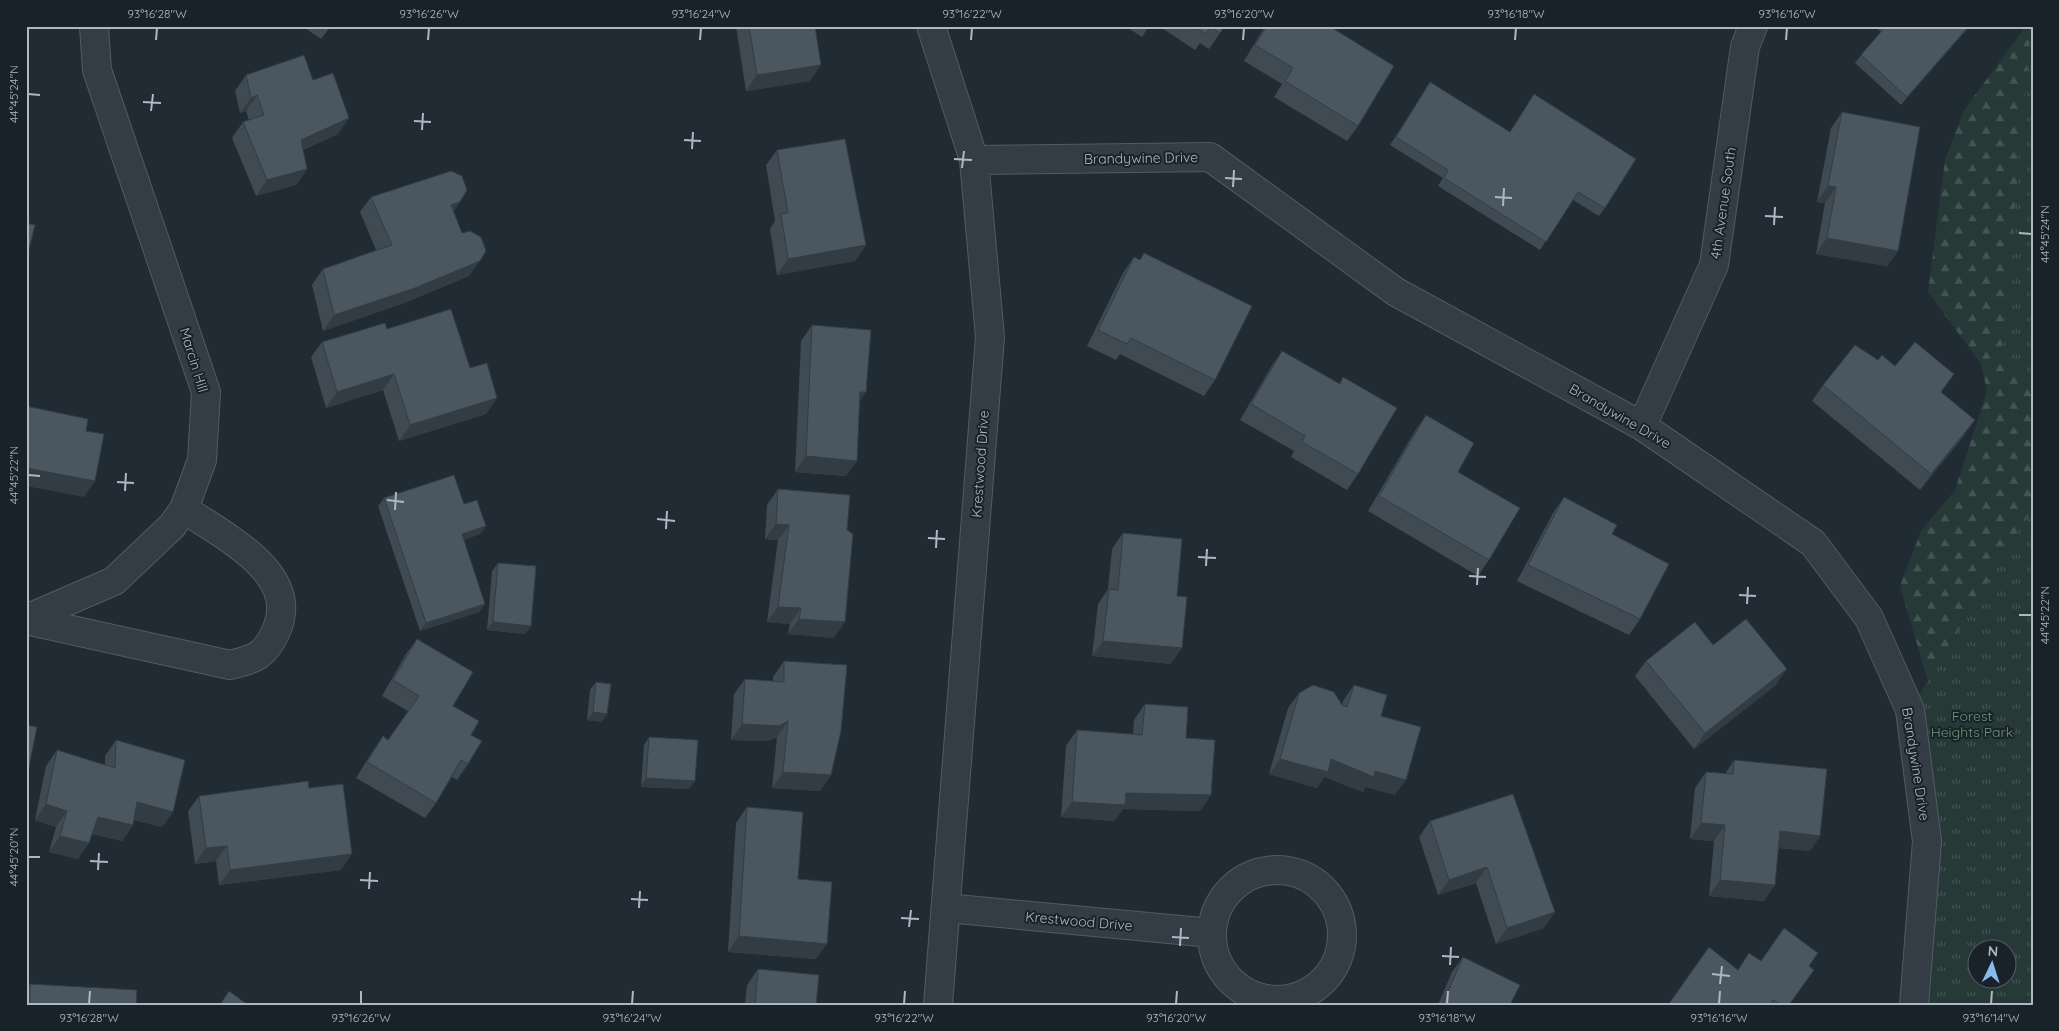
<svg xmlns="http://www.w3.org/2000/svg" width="2059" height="1031" viewBox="0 0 2059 1031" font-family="Quicksand,sans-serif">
	<defs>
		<pattern id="forest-firs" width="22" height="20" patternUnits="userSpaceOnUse" patternTransform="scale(1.25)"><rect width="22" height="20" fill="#263937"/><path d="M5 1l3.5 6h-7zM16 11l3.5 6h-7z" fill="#435452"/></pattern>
		<pattern id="park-tufts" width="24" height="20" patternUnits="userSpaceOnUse" patternTransform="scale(1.25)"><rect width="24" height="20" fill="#263937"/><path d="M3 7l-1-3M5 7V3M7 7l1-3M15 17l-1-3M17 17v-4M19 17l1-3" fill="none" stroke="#435452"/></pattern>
	</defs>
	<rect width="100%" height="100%" fill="#212b34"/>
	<path fill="url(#forest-firs)" d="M2026,26H2033V1005L2006,978V948L1900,586L1921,531L1955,490L1987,391L1981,364L1928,292L1945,160L1964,110Z"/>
	<path fill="url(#park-tufts)" fill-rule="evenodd" d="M2031,26H2033V384L2002,348Z
		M2033,508V1005H1914L1927,841L1910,710ZM1976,948H2006V978H1976Z"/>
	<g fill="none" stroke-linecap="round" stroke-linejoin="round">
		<defs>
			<path id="minor" d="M931,26L974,160L990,337L938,1005
				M974,160L1210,157L1396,292L1642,426L1813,543L1869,618L1910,710L1927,841L1914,1005
				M1642,426L1714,265L1745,47L1753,26
				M26,619L114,581L172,526L184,509L202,460L206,392L97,70L94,26
				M26,620L230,665C255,659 265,656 276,631C302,573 223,536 184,509
				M1212 935a65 65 0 1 1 130 0a65 65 0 1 1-130 0Z
				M946,908L1212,933"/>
		</defs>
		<use href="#minor" stroke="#525b63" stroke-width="30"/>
		<use href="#minor" stroke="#343d45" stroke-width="28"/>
	</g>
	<path fill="#404a53" d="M302,26H331L321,39Z
		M736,26H815L810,81L746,91Z
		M1125,26H1149L1142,37Z
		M1159,26H1225L1209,49L1200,43L1195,50Z
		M1265,26H1329L1358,126L1347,141L1274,97L1282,84L1244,61Z
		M1877,26H1970L1901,105L1855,63L1861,55L1881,32L1876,27Z
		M246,75L313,80L338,134L303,150L307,169L296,185L256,196L232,138L243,122L249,120L246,111L240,113L235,91Z
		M1430,82L1510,132L1534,94L1605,208L1599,216L1573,200L1540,250L1438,186L1443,178L1390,145Z
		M1842,112L1898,251L1887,266L1816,254L1825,203L1817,202L1831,128Z
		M777,150L866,245L855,261L777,275L770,229L775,221L766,165Z
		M371,197L460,202L453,212L469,276L404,303L323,331L312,285L323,269L376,250L360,212Z
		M1144,253L1215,380L1204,396L1120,354L1116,360L1087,346L1123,273L1134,257L1140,260Z
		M812,325L859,402L846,476L795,472L801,341Z
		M387,329L470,368L497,398L486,414L399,441L383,390L326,408L311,357L322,342Z
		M1282,351L1339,384L1343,377L1358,474L1347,490L1291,457L1294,451L1240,420L1271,367Z
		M1878,360L1895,366L1941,392L1964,436L1920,490L1812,401L1823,385Z
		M1426,415L1458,472L1489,560L1478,576L1368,511L1415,431Z
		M778,489L834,638L788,634L790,624L767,622L778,540L765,539L767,505Z
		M1564,497L1612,534L1640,619L1629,635L1517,581L1553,513Z
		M384,498L464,504L486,526L480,534L463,540L485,604L479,612L420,631L378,506Z
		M1123,533L1177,596L1171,664L1092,656L1098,604L1108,589L1112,549Z
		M498,563L531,626L525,634L487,630L492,571Z
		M417,639L453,706L471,735L468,764L457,780L452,777L436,803L425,818L356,778L372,752L383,736L388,740L408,711L382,696L406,654Z
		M1713,645L1776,685L1694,749L1635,676L1646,661Z
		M784,661L831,775L820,791L772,788L777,737L768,741L731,740L734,694L745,679L773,681V677Z
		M596,682L602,722L587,720L590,690Z
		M1354,685L1381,716L1395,795L1366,787L1363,792L1324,777L1317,788L1269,774L1288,708L1299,693L1342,705L1343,701Z
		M1145,704L1186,738L1211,795L1200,811L1123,809L1114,821L1061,817L1066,746L1077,730L1133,734L1134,720Z
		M649,737L689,789L641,787L644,745Z
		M116,740L173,812L162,827L134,820L133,825L122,841L92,834L78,859L49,852L56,827L35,820L46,766L57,750L105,765V756Z
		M1734,760L1820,836L1810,851L1779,848L1764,901L1709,896L1714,841L1690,839L1695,788L1706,772L1725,774Z
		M309,788L341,870L219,885L216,861L195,864L188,811L199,796Z
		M1513,794L1544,928L1496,944L1476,883L1438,895L1419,837L1430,821Z
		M747,807L798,879L816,959L728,952L736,823Z
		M1463,957L1510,1005H1438L1452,972Z
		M1761,961L1809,966L1789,1005H1668L1737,970Z
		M758,969L816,1005H745L747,985Z
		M30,984L136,1005H26V989Z"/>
	<path fill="#343c43" d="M1969,26H1970L1901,105L1907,97Z
		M821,65L810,81L746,91L757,75Z
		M257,95L246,111L240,113L251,98Z
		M349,118L338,134L290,156L301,140Z
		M307,169L296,185L256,196L267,180Z
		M1828,186L1836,187L1825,203L1817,202Z
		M460,202L449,217L451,205Z
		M1827,238L1898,251L1887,266L1816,254Z
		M866,245L855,261L777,275L788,259Z
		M480,261L469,276L404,303L323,331L334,315Z
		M394,374L383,390L326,408L337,392Z
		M860,392H866L855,408Z
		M497,398L486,414L399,441L410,425Z
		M1975,420L1964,436L1920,490L1931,474Z
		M806,456L857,461L846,476L795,472Z
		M26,468L95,481L84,497L26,486Z
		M776,524L789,525L778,540L765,539Z
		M486,526L480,534L456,542L462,534Z
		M485,604L479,612L420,631L426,623Z
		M778,607L801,608L790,624L767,622Z
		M799,619L845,622L834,638L788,634Z
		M493,622L531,626L525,634L487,630Z
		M1103,641L1182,648L1171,664L1092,656Z
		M1787,669L1776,685L1694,749L1705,733Z
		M593,712L607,714L602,722L587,720Z
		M788,721L777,737L768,741L731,740L742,724Z
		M1280,759H1331L1406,780L1395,795L1366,787L1363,792L1324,777L1317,788L1269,774Z
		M783,772L831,775L820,791L772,788Z
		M646,778L695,781L689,789L641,787Z
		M1126,793L1211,795L1200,811L1123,809L1114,821L1061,817L1072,802Z
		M137,802L173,812L162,827L126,818Z
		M46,804L67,811L56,827L35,820Z
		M98,817L133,825L122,841L87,833Z
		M1701,823L1725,825L1714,841L1690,839Z
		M1780,831L1820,836L1810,851L1769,847Z
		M60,836L89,843L78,859L49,852Z
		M227,846L216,861L195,864L206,848Z
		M352,854L341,870L219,885L230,870Z
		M1487,867L1476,883L1438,895L1449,880Z
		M1720,880L1775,885L1764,901L1709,896Z
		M1555,912L1544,928L1496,944L1507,928Z
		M739,936L827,944L816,959L728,952Z"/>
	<path fill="#4a5660" stroke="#343c43" d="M749,26H815L821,65L757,75Z
		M1194,26H1225L1220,33L1210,27L1206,34Z
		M1267,26H1329L1394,66L1358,126L1285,81L1293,68L1255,45Z
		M1886,26H1969L1907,97L1861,55Z
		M304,55L313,80L333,73L349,118L301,140L307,169L267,180L243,122L264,115L257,95L251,98L246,75Z
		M1430,82L1510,132L1534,94L1636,159L1605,208L1578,192L1546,242L1444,178L1448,170L1396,137Z
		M1842,112L1920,127L1898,251L1827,238L1836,187L1828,186Z
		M845,139L866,245L788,259L781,214L788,213L777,150Z
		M451,171L462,176L467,190L460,202L451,205L462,233L470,231L481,237L486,251L480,261L415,288L334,315L323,269L392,245L371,197Z
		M26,223L35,225L26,262Z
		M1144,253L1252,306L1215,380L1131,338L1127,344L1098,330L1134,257L1140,260Z
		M451,309L470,368L487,363L497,398L410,425L394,374L337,392L322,342L385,323L387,329Z
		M812,325L871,330L866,392H860L857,461L806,456Z
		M1915,342L1954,374L1941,392L1975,420L1931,474L1823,385L1855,345L1878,360L1882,355L1895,366Z
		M1282,351L1340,384L1343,377L1397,408L1358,474L1302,442L1305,436L1251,404Z
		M26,406L88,419L86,431L104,434L95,481L26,468Z
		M1426,415L1474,443L1458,472L1520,508L1489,560L1379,496Z
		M454,475L464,504L477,500L486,526L462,534L485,604L426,623L384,498Z
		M778,489L850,495L847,530L853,534L845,622L799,619L801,608L778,607L789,525L776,524Z
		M1564,497L1617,525L1612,534L1669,564L1640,619L1528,565Z
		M1123,533L1182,539L1177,596L1187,597L1182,648L1103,641L1109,589L1118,590Z
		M498,563L536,566L531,626L493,622Z
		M1746,619L1787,669L1705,733L1646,661L1695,622L1713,645Z
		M417,639L473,672L453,706L479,721L471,735L482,741L468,764L461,760L436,803L367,762L383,736L388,740L419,696L393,680Z
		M784,661L847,665L841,731L831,775L783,772L788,721L779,726L742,724L745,679L784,682Z
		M596,682L611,684L607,714L593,712Z
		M1313,685L1334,692L1342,705L1347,707L1354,685L1387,695L1381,716L1421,727L1406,780L1375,771L1374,777L1331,759L1328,772L1280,759L1299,693Z
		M1145,704L1188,707L1186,738L1215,740L1211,795L1126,793L1125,805L1072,802L1077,730L1142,735Z
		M26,725L37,727L28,772H26Z
		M649,737L698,740L695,781L646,778Z
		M116,740L185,760L173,812L137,802L133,825L98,817L89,843L60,836L67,811L46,804L57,750L115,768Z
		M1734,760L1827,769L1820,836L1780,831L1775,885L1720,880L1725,825L1701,823L1706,772L1733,774Z
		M308,781L309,788L343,784L352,854L230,870L227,846L206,848L199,796Z
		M1513,794L1555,912L1507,928L1487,867L1449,880L1430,821Z
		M747,807L803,812L798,879L832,882L827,944L739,936Z
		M1784,928L1818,953L1809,966L1814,970L1789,1005H1781L1773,1000L1770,1005H1668L1709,947L1738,970L1749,953L1761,961Z
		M1463,957L1520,985L1510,1005H1442Z
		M758,969L819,975L816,1005H755Z
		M30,984L137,990L136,1005H30Z
		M229,991L248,1005H220Z"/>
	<path fill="none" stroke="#afb8c2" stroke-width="2" d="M156,40L157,28M428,40L429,28M700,40L701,28M971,40L972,28M1243,40L1244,28M1515,40L1516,28M1786,40L1787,28M28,94L40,95M143,102L161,103M151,111L153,94M414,121L431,122M422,130L423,113M684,140L701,141M692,149L693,132M954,159L972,160M962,168L964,151M1225,178L1242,179M1233,187L1234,170M1495,197L1512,198M1503,206L1504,188M1765,216L1783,217M1774,225L1775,207M2019,233L2032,234M28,475L40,476M117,482L134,483M125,491L126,473M387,500L404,502M395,510L396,492M657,519L675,521M666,529L667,511M928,538L945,539M936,548L937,530M1198,557L1216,558M1206,566L1207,549M1469,576L1486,577M1477,585L1478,568M1739,595L1756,596M1747,604L1748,587M2019,615H2032M28,857H40M90,861L108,862M98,870L99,853M360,880L378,881M369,889L370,872M631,899L648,900M639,908L640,891M901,918L919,919M909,927L911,910M1172,937L1189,938M1180,946L1181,928M1442,956L1459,957M1450,965L1451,947M1712,974L1730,976M1720,984L1722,966M89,1004L90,991M361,1004V991M632,1004L633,991M904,1004L905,991M1176,1004L1177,991M1447,1004L1448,991M1719,1004L1720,991M1991,1004L1992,991"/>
	<g text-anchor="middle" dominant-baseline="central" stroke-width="4" stroke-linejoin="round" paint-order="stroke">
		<g font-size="14" fill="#afb8c2" stroke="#1a2229">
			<text transform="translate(1141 158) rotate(-1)">Brandywine Drive</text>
			<text transform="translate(1723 203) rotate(-82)">4th Avenue South</text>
			<text transform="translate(194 360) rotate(73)">Marcin Hill</text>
			<text transform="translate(1620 416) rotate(30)">Brandywine Drive</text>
			<text transform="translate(980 464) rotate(-86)">Krestwood Drive</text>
			<text transform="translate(1916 764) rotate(81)">Brandywine Drive</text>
			<text transform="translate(1079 921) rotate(5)">Krestwood Drive</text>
		</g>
		<g font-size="14" fill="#709674" stroke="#1a2229">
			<text x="1972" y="716">Forest<tspan x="1972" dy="16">Heights Park</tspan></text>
		</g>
	</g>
	<rect width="2059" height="1031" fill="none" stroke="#1a2229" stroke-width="55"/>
	<g transform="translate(1992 964) rotate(4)"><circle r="24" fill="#1a2229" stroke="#565e66"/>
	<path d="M0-4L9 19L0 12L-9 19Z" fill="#88baed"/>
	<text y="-8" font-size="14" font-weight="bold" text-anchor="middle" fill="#afb8c2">N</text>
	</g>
	<rect x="28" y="28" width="2004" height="976" fill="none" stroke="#afb8c2" stroke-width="2"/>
	<g font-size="12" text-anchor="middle" fill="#afb8c2">
		<text x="157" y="18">93°16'28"W</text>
		<text x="429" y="18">93°16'26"W</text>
		<text x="701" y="18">93°16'24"W</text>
		<text x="972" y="18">93°16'22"W</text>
		<text x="1244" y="18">93°16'20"W</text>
		<text x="1516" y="18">93°16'18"W</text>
		<text x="1787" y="18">93°16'16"W</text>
		<text transform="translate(14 94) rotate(-90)" y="4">44°45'24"N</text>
		<text transform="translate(2045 234) rotate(-90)" y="4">44°45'24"N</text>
		<text transform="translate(14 475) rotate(-90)" y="4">44°45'22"N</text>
		<text transform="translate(2045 615) rotate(-90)" y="4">44°45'22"N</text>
		<text transform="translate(14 857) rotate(-90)" y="4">44°45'20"N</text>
		<text x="89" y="1022">93°16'28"W</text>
		<text x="361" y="1022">93°16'26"W</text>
		<text x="632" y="1022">93°16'24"W</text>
		<text x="904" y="1022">93°16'22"W</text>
		<text x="1176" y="1022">93°16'20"W</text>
		<text x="1447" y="1022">93°16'18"W</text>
		<text x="1719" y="1022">93°16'16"W</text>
		<text x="1991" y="1022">93°16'14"W</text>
	</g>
</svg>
